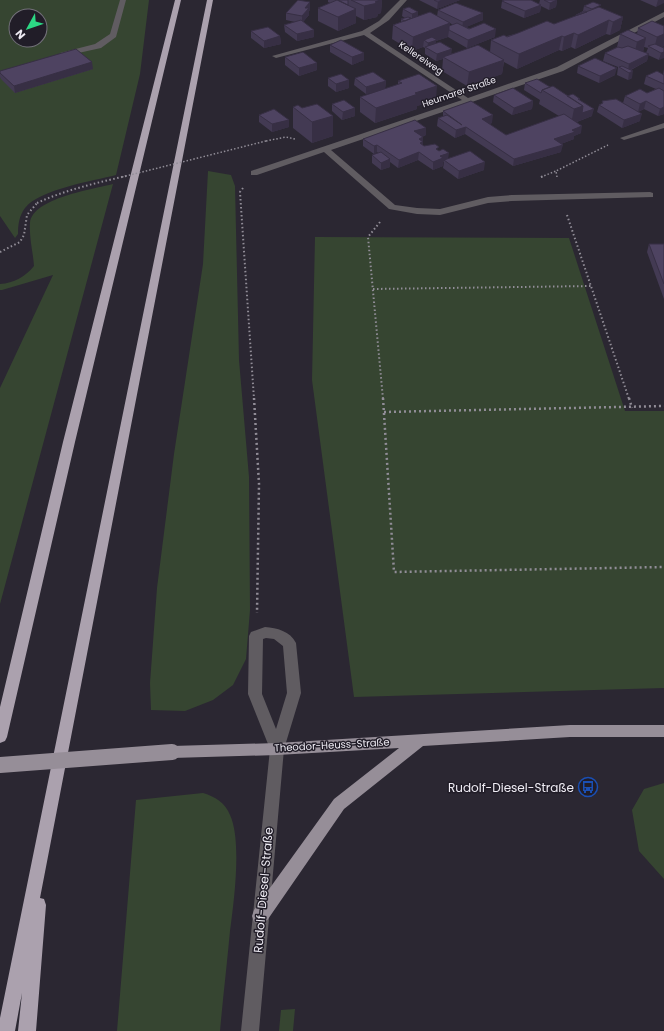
<svg xmlns="http://www.w3.org/2000/svg" width="664" height="1031" viewBox="0 0 664 1031" font-family="Poppins,sans-serif">
	<rect width="100%" height="100%" fill="#2b2732"/>
	<path fill="#364531" fill-rule="evenodd" d="M0,0H149L140,74L116,175C93,181 40,189 25,208C19,216 18,225 18,234L15,238L0,216ZM16,16H40V40H16Z
		M208,171L231,175L235,186L239,360L249,477L250,610L246,659L233,685L213,700L185,711L151,710L150,683L157,588L174,454L203,264Z
		M113,184L0,604V388L53,275L2,290H0V284C14,283 25,277 34,266C33,252 29,237 30,223C32,198 94,189 113,184Z
		M315,237L569,238L625,411H664V688L354,697L312,380Z
		M664,783V879L639,851L632,810L644,789Z
		M203,793C216,797 225,803 230,815C242,841 234,901 230,931C227,964 223,997 220,1031H117L136,800Z
		M295,1009L293,1031H279L281,1010Z"/>
	<g fill="none" stroke-linecap="round" stroke-linejoin="round">
		<path stroke="#918d97" stroke-width="1.5" stroke-dasharray="1.5 2" stroke-linecap="butt" d="M266,141L286,137L295,139
			M541,177L556,171
			M557,177L556,171L608,145"/>
		<path stroke="#918d97" stroke-width="2" stroke-dasharray="1.5 2.5" stroke-linecap="butt" d="M541,177L544,176
			M243,188L240,192L254,399
			M567,215L629,399
			M380,222L368,237L383,399
			M0,252L20,242L24,235L27,215L37,203
			M373,289L592,286"/>
		<path stroke="#918d97" stroke-width="2.5" stroke-dasharray="2 3" stroke-linecap="butt" d="M254,398L259,484L257,613
			M383,398L394,572L664,567
			M629,398L632,408
			M384,412L664,406"/>
		<path fill="#605c61" fill-rule="evenodd" d="M120,0H126L116,37L101,48L60,57V53L95,44L110,34Z
			M400,0H407L389,20L370,33L468,98L557,67L662,13L664,12V17L563,71L331,150L395,205L417,208L440,209L488,197L512,195L650,192L653,193V197L512,201L488,203L440,215L417,214L389,209L324,152L257,175H251V171L462,100L364,35L276,58L272,56L362,31L379,21Z
			M664,123V128L624,140L620,138Z
			M265,627C277,628 290,631 296,643L301,693L284,749L259,1031H241L270,749L248,694L249,636L251,632ZM266,638L274,639L283,646L287,693L276,729L262,694L263,639Z"/>
		<path fill="#968e98" fill-rule="evenodd" d="M570,725H664V737H570L423,746L344,809L266,922L260,924L254,922L252,916L254,910L334,799L399,748L277,755L172,758L167,757L165,752L167,747L172,746L277,743Z"/>
		<path fill="#aba1ae" fill-rule="evenodd" d="M175,0H181L75,442L7,737L5,741L0,743V707L63,442Z
			M207,0H213L40,898L44,899L46,905L36,1031H18L22,993L15,1031H0V1018Z"/>
		<path stroke="#918d97" stroke-width="1.5" stroke-dasharray="1.5 2" stroke-linecap="butt" d="M122,177L266,141"/>
		<path stroke="#918d97" stroke-width="2" stroke-dasharray="1.5 2.5" stroke-linecap="butt" d="M37,203C65,190 96,183 126,176"/>
		<path stroke="#968e98" stroke-width="16" d="M0,765L172,752"/>
	</g>
	<path fill="#433a53" fill-rule="evenodd" d="M328,0H382L381,13L378,14L377,17L364,20L356,16V23L338,31L318,21V8L330,3L328,2Z
		M419,0H460L437,9Z
		M540,0H557L556,7L549,10L541,6L540,12L524,18L501,8L502,1L539,4Z
		M640,0H664L656,7Z
		M584,6L601,8L623,17L620,30L610,35L606,34L575,49L571,47L562,51L559,50L517,69L504,62L502,74L467,86L442,71L443,59L436,61L425,54V48L423,47L412,51L392,39L393,25L401,22V19L405,18L402,16L403,9L418,16H437L438,10L483,13V20L466,27L495,37L467,48L448,37L436,41V43L452,54L490,52L491,40L554,24L576,16V15L583,11ZM450,23L453,25L449,26Z
		M310,10L309,11V15L303,22L314,37L297,41L285,32L284,25L295,22L286,20V13Z
		M664,26V46L662,47L664,48L659,60L648,55L647,61L631,70L632,78L628,80L617,75L618,67L603,61L605,53L617,47L620,34H637L638,28ZM644,47L648,48L646,53L643,52Z
		M251,31L280,36L281,44L264,48L251,38Z
		M330,45L364,60L352,65L330,52Z
		M285,57L317,63V70L299,76L285,65Z
		M578,66L615,75L599,83L577,73Z
		M93,69L15,93L1,79L0,77V71Z
		M664,69V114L658,116L644,109L638,112L640,121L622,128L597,112L599,105L602,104V101L623,103L625,96L647,93L656,89L644,84L646,76L663,75Z
		M328,78L349,88L336,92L328,86Z
		M355,78L386,81L385,89L366,94L354,85Z
		M398,81L436,100L417,106V109L375,123L360,112V97L398,85Z
		M525,83L550,87L567,96L580,99V100L592,116L577,122L581,133L574,136V139L561,144V152L513,166L465,134L455,138L437,126L438,118L443,117V111L492,123L489,124L506,135L559,116L539,104L540,100L524,90Z
		M494,95L533,101L532,109L512,115L493,102Z
		M332,104L355,116L342,120L332,111Z
		M293,107L302,108L333,116V136L312,143L293,128Z
		M259,115L289,127L272,132L259,122Z
		M426,135L422,137H423V145L424,146L439,151L448,159L484,170L458,179L443,168L444,162H443V166L433,170L418,160L398,168L390,162V167L381,170L372,163V155L378,153L377,152L374,154L363,146V139Z
		M649,244H664V299L647,252Z"/>
	<path fill="#372f44" d="M380,0H382L381,13L378,14L377,17L364,20V6Z
		M442,0H460L437,9L438,2Z
		M557,0L556,7L549,10L550,3Z
		M658,0H664V3L656,7Z
		M310,2V10L309,11V15L302,23V16L305,8Z
		M541,5L540,12L524,18L525,11Z
		M356,9V23L338,31V17Z
		M418,12V19L412,21V14Z
		M483,13V20L462,29L463,22Z
		M623,17L620,30L610,35L613,22Z
		M609,20L606,34L575,49L578,35Z
		M450,23L448,37L436,41V47L427,49L428,43L424,40L423,47L412,51L413,37Z
		M496,29L495,37L467,48L468,40Z
		M314,30V37L297,41V34Z
		M574,33L571,47L562,51L564,37Z
		M664,34V46L656,50L654,49L657,37Z
		M280,36L281,44L264,48V41Z
		M562,36L559,50L517,69L519,54Z
		M646,38L643,52L634,56L637,42Z
		M452,49L451,56L443,57V59L436,61L437,54Z
		M664,52V58L659,60L661,53Z
		M364,53V60L352,65V57Z
		M649,54L647,61L628,71L629,64Z
		M504,60L502,74L467,86L469,72Z
		M92,62L93,69L15,93L14,86Z
		M317,63V70L299,76V68Z
		M617,68L615,75L599,83L600,76Z
		M633,71L632,78L628,80L629,73Z
		M349,80V88L336,92V84Z
		M386,81L385,89L366,94V87Z
		M437,86L436,100L417,106V109L375,123L376,108L415,93Z
		M533,101L532,109L512,115L514,108Z
		M646,101L644,109L638,112L640,104Z
		M583,106L594,109L592,116L571,124L574,109Z
		M664,107V114L658,116L660,109Z
		M355,108V116L342,120L343,112Z
		M642,114L640,121L622,128L624,120Z
		M493,115L492,123L481,127L482,119Z
		M333,116V136L312,143V122Z
		M289,120V127L272,132V124Z
		M582,126L581,133L574,136V139L553,147L554,139L572,130Z
		M466,127L465,134L455,138L456,130Z
		M426,128V135L414,139V131Z
		M423,137V150L419,139Z
		M377,145V152L374,154V146Z
		M563,145L561,152L513,166L514,159Z
		M419,152L418,160L398,168L399,160Z
		M449,153L448,160H444L443,166L433,170V162L440,156Z
		M390,159V167L381,170V163Z
		M485,162L484,170L458,179L459,171Z"/>
	<path fill="#4e4361" stroke="#372f44" d="M298,0L310,2L305,8H309L302,16L286,13Z
		M337,0L356,9L338,17L318,8Z
		M338,0H348V5Z
		M351,0H380L375,2L378,3L364,6Z
		M434,0H442L438,2Z
		M504,0H531L541,5L525,11L502,1Z
		M544,0H557L550,3Z
		M593,2L601,5L592,9L584,6Z
		M456,3L483,13L463,22L438,10Z
		M409,7L418,12L412,14L403,9Z
		M599,7L623,17L613,22L609,20L578,35L574,33L564,37L562,36L519,54L491,40L504,35L507,37L518,33L547,21L554,24Z
		M585,11L587,12L578,15H576Z
		M430,12L450,23L413,37L393,25Z
		M408,17L411,18L405,21L401,19Z
		M301,20L314,30L297,34L284,25Z
		M652,21L664,26V34L657,37L638,28Z
		M457,23L469,29L484,23L496,29L468,40L449,30V26Z
		M268,27L280,36L264,41L251,31Z
		M628,30L646,38L637,42L620,34Z
		M432,37L437,40L428,43L424,40Z
		M341,40L364,53L352,57L330,45Z
		M440,42L452,49L437,54L425,47Z
		M655,44L664,48V52L661,53L648,46Z
		M478,45L504,60L469,72L443,57Z
		M628,46L649,54L629,64L605,53L618,47L622,48Z
		M76,49L92,62L14,86L0,73V71Z
		M303,52L317,63L299,68L285,57Z
		M595,58L617,68L600,76L578,66Z
		M622,66L633,71L629,73L619,67Z
		M657,71L664,75V84L646,76Z
		M373,72L386,81L366,87L355,78Z
		M341,74L349,80L336,84L328,78Z
		M419,74L437,86L415,93L418,94L376,108L360,97L402,83L398,81Z
		M537,79L550,87L542,90L541,93L525,83Z
		M553,86L583,106L574,109L542,90Z
		M513,88L533,101L514,108L494,95Z
		M659,88L664,91V107L660,109L646,101L640,104L625,96L640,89L647,93Z
		M573,94L580,99H578L594,109L582,113L583,106L567,96Z
		M616,99L642,114L624,120L599,105L603,103L602,101Z
		M344,100L355,108L343,112L332,104Z
		M471,101L493,115L482,119L506,135L564,114L582,126L572,130L575,132L554,139L563,145L514,159L466,127L456,130L438,118L447,115L462,125L443,111Z
		M317,104L333,116L312,122L293,107L298,105L302,108Z
		M274,109L289,120L272,124L259,115Z
		M415,120L426,128L414,131L423,137L419,139L423,142L420,143L424,146L435,144L439,147L436,149L439,151L443,149L449,153L440,156L443,158L433,162L419,152L399,160L377,145L374,146L363,139Z
		M470,151L485,162L459,171L444,160Z
		M381,152L390,159L381,163L372,155Z
		M649,244H664V284Z"/>
	<defs>
		<symbol id="bus-ring" viewBox="-11 -11 22 22"><circle r="9.5" fill="#211d28" stroke="#1a4fb4" stroke-width="1.5"/><path d="M-5-6H5V4H4V6H2V4H-2V6H-4V4H-5ZM-3.5-4V0h7V-4ZM-3.5 1.2v1.5H-2V1.2ZM2 1.2v1.5H3.5V1.2Z" fill="#1a4fb4"/></symbol>
	</defs>
	<g fill-rule="evenodd">
		<use href="#bus-ring" x="577" y="776" width="22" height="22"/>
	</g>
	<g text-anchor="middle" dominant-baseline="central" stroke-width="3" stroke-linejoin="round" paint-order="stroke">
		<g font-size="9" fill="#efecf4" stroke="#211d28">
			<text transform="translate(421 58) rotate(34)">Kellereiweg</text>
			<text transform="translate(459 92) rotate(-19)">Heumarer Straße</text>
		</g>
		<g font-size="10" fill="#efecf4" stroke="#211d28">
			<text transform="translate(332 745) rotate(-3)">Theodor-Heuss-Straße</text>
		</g>
		<g font-size="12" fill="#efecf4" stroke="#211d28" text-anchor="end">
			<text x="574" y="787">Rudolf-Diesel-Straße</text>
		</g>
		<g font-size="12" fill="#efecf4" stroke="#211d28">
			<text transform="translate(263 890) rotate(-85)">Rudolf-Diesel-Straße</text>
		</g>
	</g>
	<g transform="translate(28 28) rotate(230)"><circle r="19" fill="#211d28" stroke="#73707a"/>
	<path d="M0-3L7 15L0 10L-7 15Z" fill="#2cd884"/>
	<text y="-6" font-size="11" font-weight="bold" text-anchor="middle" fill="#efecf4">N</text>
	</g>
</svg>
